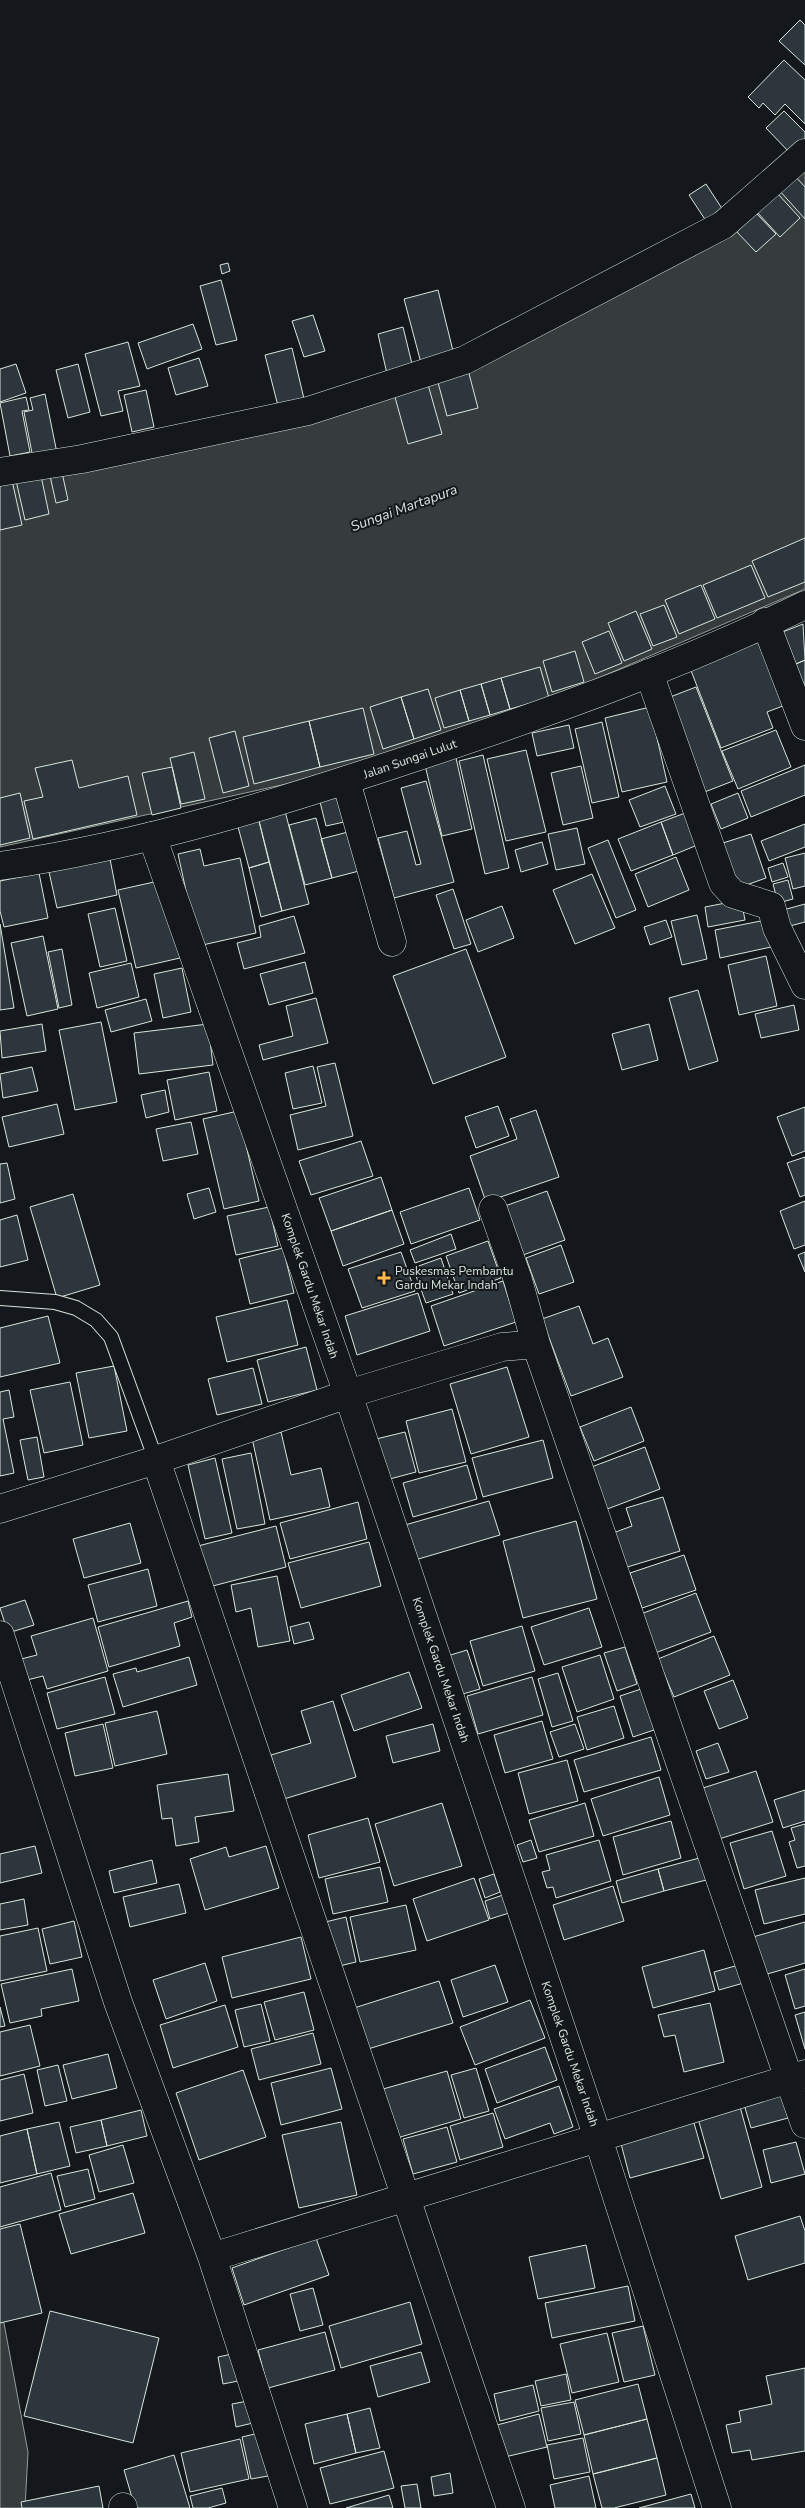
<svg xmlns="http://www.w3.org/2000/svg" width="805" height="2508" viewBox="0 0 805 2508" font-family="'Nunito Sans',sans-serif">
	<rect width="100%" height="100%" fill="#14181c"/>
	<path fill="#363b3e" stroke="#939e99" d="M805,165V589L508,717L286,784L0,847V480L391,392Z
		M0,2302L28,2452L25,2508H0Z"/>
	<path fill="#2c363c" stroke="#d8e6dc" d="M800,20L805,25V65L779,41Z
		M784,60L805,80V124L785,104L775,115L763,103L759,108L748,97Z
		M784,111L805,132V139L790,153L766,128Z
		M795,176L805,187V219L779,190Z
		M706,184L723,210L706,221L689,195Z
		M777,193L800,218L780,237L757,212Z
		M756,213L776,234L756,252L736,231Z
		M228,263L230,271L222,274L220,265Z
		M221,280L237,340L216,345L200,286Z
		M438,290L454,355L421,363L404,299Z
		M313,315L325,351L304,357L292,321Z
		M193,324L202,349L147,369L138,343Z
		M403,327L413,368L387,374L378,334Z
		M128,342L140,386L118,391L123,411L101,416L85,354Z
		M292,348L305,403L279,410L265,355Z
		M199,358L208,386L176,395L168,368Z
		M16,364L26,393L0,402V369Z
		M78,364L90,412L68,418L56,370Z
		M467,366L478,408L447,416L436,375Z
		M427,381L442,434L408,444L393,390Z
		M146,390L154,427L132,432L124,395Z
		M45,394L58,458L34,463L24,412L33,410L30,398Z
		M26,397L29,410L22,411L30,452L10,456L0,403Z
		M61,468L68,500L56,503L49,471Z
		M40,471L49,514L25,520L15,476Z
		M11,476L22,525L0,530V479Z
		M805,538V582L768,597L752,561Z
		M751,565L765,598L717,618L703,585Z
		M701,585L715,619L679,634L665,600Z
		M664,605L677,637L653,646L640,614Z
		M636,611L652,649L624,661L608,623Z
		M803,624L805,660L789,667L775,635Z
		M609,631L622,663L595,674L582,642Z
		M764,640L788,704L767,712L773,728L721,748L690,668Z
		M575,651L584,682L552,692L543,661Z
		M805,660V704L789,667Z
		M540,667L549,698L510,709L501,678Z
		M501,678L510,709L490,715L481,684Z
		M481,684L490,715L469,721L460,690Z
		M696,687L733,781L702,793L665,699Z
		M428,689L441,730L414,739L401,697Z
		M460,690L469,721L444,728L435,698Z
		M401,697L414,739L383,749L370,707Z
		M650,707L667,782L622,792L605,718Z
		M363,708L374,754L320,767L309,721Z
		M309,721L320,767L254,784L243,737Z
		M602,722L619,797L592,803L575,729Z
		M569,725L574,748L537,756L532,733Z
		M776,730L791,767L738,789L722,751Z
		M235,731L249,786L223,793L209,738Z
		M526,750L546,832L506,841L487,759Z
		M194,752L205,799L181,804L170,758Z
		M483,755L509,868L485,874L459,761Z
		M456,758L472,829L442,836L425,765Z
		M72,760L79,788L128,776L137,815L33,839L24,801L43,797L35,768Z
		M805,765V795L751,817L741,791Z
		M581,766L593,818L563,825L551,773Z
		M172,767L181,808L152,815L142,773Z
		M426,781L454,882L394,898L378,838L407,831L416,865L421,864L401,788Z
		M665,786L676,814L640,827L629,800Z
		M20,793L30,838L0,845V798Z
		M738,793L748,818L721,829L711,804Z
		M338,797L344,822L326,826L320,802Z
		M285,811L309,904L282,911L258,817Z
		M688,812L700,844L673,855L661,822Z
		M258,817L269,862L249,868L237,823Z
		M316,818L332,878L305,885L289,825Z
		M661,822L673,855L631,871L618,839Z
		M805,824V847L769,861L761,841Z
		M577,828L585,864L556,870L548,834Z
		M348,832L359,871L332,878L321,839Z
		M751,834L766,878L738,888L723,843Z
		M608,840L636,910L616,918L588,848Z
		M542,842L548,864L521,872L515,850Z
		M200,849L204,866L240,858L256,933L198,946L178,854Z
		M805,853V886L793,889L785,858Z
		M676,857L689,890L648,907L635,874Z
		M110,859L117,895L57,908L49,872Z
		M269,862L282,911L261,917L249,868Z
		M783,863L788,877L772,882L768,868Z
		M39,873L48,918L4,927L0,911V881Z
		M592,874L615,928L575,944L553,890Z
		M163,880L180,958L136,968L118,890Z
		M788,880L793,899L778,903L773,884Z
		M453,889L471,944L454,949L436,895Z
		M741,900L745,920L708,927L705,907Z
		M805,904V922L786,927L783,910Z
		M502,906L514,938L478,952L466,920Z
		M115,908L127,961L100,967L88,914Z
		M697,915L707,959L682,965L671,921Z
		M294,916L305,953L244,969L237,943L261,937L259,926Z
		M666,920L672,937L650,945L644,927Z
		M766,920L771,947L720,958L715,930Z
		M0,924L14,1008L0,1010Z
		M43,936L58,1009L27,1016L11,943Z
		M62,949L72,1005L59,1008L48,952Z
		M466,949L506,1057L433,1084L393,976Z
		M766,956L777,1006L739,1015L728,965Z
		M305,962L313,993L269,1005L260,974Z
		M131,963L139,997L97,1008L89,973Z
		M182,968L191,1012L163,1018L154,974Z
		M698,990L718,1061L689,1070L669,998Z
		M316,998L328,1043L263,1060L259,1045L293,1036L286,1006Z
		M146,999L152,1021L111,1032L105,1010Z
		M794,1005L799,1030L761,1038L755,1014Z
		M101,1022L117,1102L75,1110L59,1030Z
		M42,1024L46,1051L2,1058L0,1031Z
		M208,1024L213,1065L139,1074L134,1033Z
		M649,1024L658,1060L622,1070L612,1034Z
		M335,1063L353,1136L298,1150L290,1115L326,1106L317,1067Z
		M313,1066L322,1103L293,1109L285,1073Z
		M32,1067L38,1091L3,1098L0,1074Z
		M209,1072L217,1111L175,1120L167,1080Z
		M165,1090L169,1112L146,1118L141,1095Z
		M57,1104L64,1134L9,1147L2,1117Z
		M498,1106L509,1136L476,1148L465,1117Z
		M805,1107V1151L792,1156L777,1117Z
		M536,1110L559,1177L486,1202L470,1156L517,1139L510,1119Z
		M238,1111L259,1201L224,1209L203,1119Z
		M191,1122L198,1154L163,1161L156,1129Z
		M361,1141L373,1176L311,1195L299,1161Z
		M805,1157V1195L800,1197L787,1163Z
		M7,1163L15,1199L0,1203V1164Z
		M381,1177L392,1210L331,1231L319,1198Z
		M209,1188L216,1212L194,1219L187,1194Z
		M469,1188L480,1220L411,1244L400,1212Z
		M547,1191L565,1240L523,1255L505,1206Z
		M73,1194L100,1285L57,1298L30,1207Z
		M805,1201V1245L794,1249L780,1211Z
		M269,1207L278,1246L236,1255L227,1216Z
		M392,1210L404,1244L343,1266L331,1231Z
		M17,1215L28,1260L0,1267V1220Z
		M451,1234L456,1249L415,1263L410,1250Z
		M488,1241L501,1278L459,1293L446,1256Z
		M561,1245L574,1282L539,1294L526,1258Z
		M283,1248L294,1293L250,1304L239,1259Z
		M401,1252L415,1291L362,1308L348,1269Z
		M805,1252V1272L798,1255Z
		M441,1258L453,1294L426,1303L413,1268Z
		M503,1281L516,1322L444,1346L431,1306Z
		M418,1293L430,1331L357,1355L345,1316Z
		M287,1300L298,1345L227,1362L216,1317Z
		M579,1306L593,1344L608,1338L623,1377L571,1396L542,1319Z
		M48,1316L60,1363L0,1377V1328Z
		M306,1347L317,1390L268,1402L257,1360Z
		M114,1366L127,1431L89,1438L76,1373Z
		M507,1367L529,1437L471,1454L450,1384Z
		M253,1368L262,1404L217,1415L208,1379Z
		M70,1382L83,1445L44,1453L30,1390Z
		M9,1390L14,1417L3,1419L14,1473L0,1476V1392Z
		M631,1407L644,1441L594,1461L580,1427Z
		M452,1409L466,1462L419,1473L406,1421Z
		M281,1432L291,1475L321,1468L330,1507L270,1520L252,1438Z
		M405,1432L416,1472L386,1480L376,1439Z
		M37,1437L44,1477L28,1480L20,1440Z
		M543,1440L553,1478L483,1497L472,1458Z
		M645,1447L660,1489L602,1511L586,1469Z
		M251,1453L265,1524L237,1529L222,1459Z
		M215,1458L232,1533L205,1539L188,1465Z
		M467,1465L477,1499L413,1517L403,1483Z
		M663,1497L680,1551L624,1568L613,1533L632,1526L626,1508Z
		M489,1501L500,1535L415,1560L405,1525Z
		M358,1502L367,1539L290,1559L280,1523Z
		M576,1521L597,1599L523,1618L503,1541Z
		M130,1523L141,1563L84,1578L73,1539Z
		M276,1526L286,1567L205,1588L194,1547Z
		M369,1542L381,1586L301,1608L288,1563Z
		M684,1555L696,1590L642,1608L630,1573Z
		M148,1569L157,1606L98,1622L88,1585Z
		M277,1576L290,1641L258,1647L251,1608L236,1612L231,1585Z
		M696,1593L711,1632L655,1653L641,1614Z
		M25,1600L34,1625L8,1633L0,1608Z
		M188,1601L192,1617L174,1623L180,1646L109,1667L98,1627Z
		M589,1608L602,1647L544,1665L531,1627Z
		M93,1618L108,1671L47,1689L43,1676L23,1681L17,1660L37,1655L31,1636Z
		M309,1622L314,1639L294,1644L290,1627Z
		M522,1626L535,1671L483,1686L470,1641Z
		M714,1636L730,1675L674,1697L658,1659Z
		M625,1647L637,1684L617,1691L604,1653Z
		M467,1650L480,1689L456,1696L444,1657Z
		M600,1655L614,1699L577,1712L562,1667Z
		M189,1657L197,1685L123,1707L113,1674L136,1668L137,1672Z
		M409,1672L422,1708L354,1731L341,1695Z
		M558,1673L573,1721L552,1727L538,1679Z
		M105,1677L115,1714L57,1729L47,1693Z
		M532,1677L543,1715L478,1734L467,1696Z
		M733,1680L748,1718L719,1729L704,1691Z
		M644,1688L657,1729L633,1737L620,1696Z
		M333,1701L356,1777L284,1799L271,1755L311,1743L301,1711Z
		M614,1706L624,1738L587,1750L577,1717Z
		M157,1711L167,1754L115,1766L105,1723Z
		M542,1721L553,1759L505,1773L494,1735Z
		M103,1724L113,1768L75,1776L65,1733Z
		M433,1724L440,1751L393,1763L386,1736Z
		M575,1724L584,1749L559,1757L550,1732Z
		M651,1737L661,1770L584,1792L574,1760Z
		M718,1743L729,1772L706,1779L696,1751Z
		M567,1760L578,1801L529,1814L518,1773Z
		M756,1771L773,1822L719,1839L703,1788Z
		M228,1774L234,1811L195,1817L199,1842L176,1846L172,1818L162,1819L157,1785Z
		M659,1777L670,1815L603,1836L591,1799Z
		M805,1790V1821L783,1828L774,1800Z
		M442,1803L462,1866L394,1886L375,1824Z
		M585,1803L594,1836L539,1852L529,1820Z
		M368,1818L380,1862L319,1878L308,1835Z
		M671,1821L681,1858L623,1875L613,1837Z
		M805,1824V1866L797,1868L789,1842L795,1840L791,1828Z
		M772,1831L786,1876L744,1889L730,1843Z
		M531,1840L537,1858L523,1862L517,1845Z
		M599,1840L611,1881L556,1898L553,1887L547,1888L542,1872L550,1870L546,1855Z
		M35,1846L42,1873L0,1883V1854Z
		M266,1846L279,1888L205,1910L190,1859L226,1847L229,1857Z
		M703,1857L710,1879L664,1891L658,1869Z
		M152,1860L157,1883L114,1893L109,1871Z
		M380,1867L388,1902L333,1914L325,1879Z
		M658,1869L664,1891L622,1903L616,1881Z
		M494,1874L500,1892L485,1898L479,1879Z
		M474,1878L489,1920L427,1941L413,1899Z
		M805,1878V1914L764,1924L755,1890Z
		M179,1884L186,1913L130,1927L123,1897Z
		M613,1886L624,1921L564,1940L553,1905Z
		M503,1895L509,1913L490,1919L485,1901Z
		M24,1899L28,1925L0,1930V1904Z
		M406,1905L416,1950L360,1962L350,1917Z
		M346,1917L356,1962L331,1968L321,1923Z
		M74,1921L82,1957L50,1964L42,1929Z
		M805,1922V1963L764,1975L753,1937Z
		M38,1928L47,1971L0,1981V1936Z
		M301,1937L311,1979L232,1998L222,1957Z
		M704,1950L715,1991L653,2008L642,1967Z
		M205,1963L217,2001L166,2019L153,1980Z
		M742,1964L747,1982L719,1990L714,1972Z
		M495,1965L508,2002L463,2017L451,1980Z
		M72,1969L79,2001L41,2009L42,2016L10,2023L1,1984Z
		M805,1969V2006L795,2009L785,1975Z
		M439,1981L453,2023L368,2049L354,2008Z
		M304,1992L314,2030L275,2040L264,2002Z
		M530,2000L545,2038L475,2065L460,2027Z
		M710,2003L724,2062L684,2072L675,2035L664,2037L658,2015Z
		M261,2004L270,2041L244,2047L235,2010Z
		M225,2005L238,2047L173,2068L160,2025Z
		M0,2007L5,2026L0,2027Z
		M805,2012V2049L795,2015Z
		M30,2025L40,2066L0,2076V2032Z
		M313,2033L321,2064L259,2080L251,2049Z
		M545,2047L557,2080L497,2103L485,2069Z
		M108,2054L117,2088L72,2099L63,2065Z
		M58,2065L67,2101L45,2106L37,2070Z
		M331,2068L342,2109L281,2125L271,2083Z
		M476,2068L489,2111L464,2118L451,2075Z
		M243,2070L266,2137L199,2160L176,2093Z
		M447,2071L461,2119L397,2138L383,2089Z
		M24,2074L33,2113L0,2121V2080Z
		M559,2086L573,2127L554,2134L550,2123L505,2139L494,2109Z
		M780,2091L788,2118L751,2128L743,2101Z
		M739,2103L762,2187L721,2199L697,2115Z
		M141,2110L147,2136L107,2146L101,2120Z
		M493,2113L503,2147L460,2160L450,2126Z
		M692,2116L704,2158L630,2178L619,2136Z
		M101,2120L107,2146L76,2153L70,2127Z
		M59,2122L70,2166L37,2174L27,2129Z
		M341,2122L357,2195L299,2208L282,2135Z
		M447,2127L457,2162L413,2174L403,2139Z
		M27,2129L37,2174L0,2183V2136Z
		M796,2142L805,2174L771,2183L763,2150Z
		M123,2145L134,2183L99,2192L89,2155Z
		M88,2169L95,2199L65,2207L57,2176Z
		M51,2173L61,2210L0,2227V2187Z
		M133,2193L145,2233L71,2254L59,2214Z
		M800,2216L805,2231V2263L748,2280L735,2236Z
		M20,2224L42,2313L0,2323V2229Z
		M316,2238L329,2275L244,2305L232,2268Z
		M586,2245L595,2288L538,2299L529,2257Z
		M628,2286L635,2321L552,2338L545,2303Z
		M313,2288L323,2325L300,2331L290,2294Z
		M410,2302L422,2344L341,2368L329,2326Z
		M50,2311L159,2338L133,2443L24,2416Z
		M643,2326L655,2375L624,2382L612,2333Z
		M325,2332L335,2370L268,2388L258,2350Z
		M607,2333L619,2382L572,2393L560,2344Z
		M421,2352L430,2382L378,2397L370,2366Z
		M232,2354L238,2381L223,2384L218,2357Z
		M805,2368V2451L752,2460L750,2450L732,2453L726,2425L741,2422L739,2411L772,2404L766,2376Z
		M566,2374L571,2400L541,2406L535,2381Z
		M638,2384L647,2419L584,2435L575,2400Z
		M533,2385L539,2411L500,2421L494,2394Z
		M248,2401L253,2423L236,2427L232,2404Z
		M574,2402L581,2434L548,2441L541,2408Z
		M370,2408L380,2448L356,2453L347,2414Z
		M347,2414L356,2453L314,2464L305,2424Z
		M539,2414L547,2447L505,2457L497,2425Z
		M647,2419L657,2458L593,2474L584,2435Z
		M259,2433L268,2476L251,2479L242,2437Z
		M583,2438L590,2472L554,2479L547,2445Z
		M240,2439L249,2479L190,2492L181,2453Z
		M384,2451L394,2488L330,2504L320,2468Z
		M174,2455L190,2508H135L124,2470Z
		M657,2458L666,2495L614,2508H602L593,2474Z
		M450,2473L453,2493L434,2496L431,2477Z
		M589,2476L596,2508H555L550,2485Z
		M417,2484L421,2508H405L401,2486Z
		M99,2486L103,2508H22L21,2502Z
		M222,2488L226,2503L208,2508H193L190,2496Z
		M691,2494L695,2508H639Z
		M389,2495L393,2508H346Z"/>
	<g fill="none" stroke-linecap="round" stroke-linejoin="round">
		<defs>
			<path id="service" d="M0,1298L55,1302L76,1308L96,1320L111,1337L156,1460"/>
			<path id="minor" d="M0,472L82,459L308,411L465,360L723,225L805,153
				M765,622L805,726
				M649,673L723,883L733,894L771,906L777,928L805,985
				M346,781L392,942
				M152,836L348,1394L598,2138L717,2508
				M493,1209L518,1280L536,1344
				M156,1460L511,2508
				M0,1509L156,1460L348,1394L502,1347L536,1344L789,2079L212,2257
				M0,1635L118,2002L212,2257L293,2508
				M805,2074L789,2079L805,2124
				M123,2507V2508"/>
			<path id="primary" d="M0,866C146,845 288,800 428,753C556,710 684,664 805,605"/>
		</defs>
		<use href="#service" stroke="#d8e6dc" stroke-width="16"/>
		<use href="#minor" stroke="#d8e6dc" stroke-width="29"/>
		<use href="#primary" stroke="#d8e6dc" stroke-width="29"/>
		<use href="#service" stroke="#14181c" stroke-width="14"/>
		<use href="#minor" stroke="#14181c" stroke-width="28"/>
		<use href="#primary" stroke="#14181c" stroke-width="28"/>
	</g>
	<path fill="#ffb74d" stroke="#14181c" stroke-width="2" d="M381.5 1270.5h5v5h5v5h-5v5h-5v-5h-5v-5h5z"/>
	<g text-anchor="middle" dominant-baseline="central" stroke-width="4" stroke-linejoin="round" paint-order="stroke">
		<g font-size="12" fill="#d8e6dc" stroke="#14181c">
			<text transform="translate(410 759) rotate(-19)">Jalan Sungai Lulut</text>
			<text transform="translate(310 1286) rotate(71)">Komplek Gardu Mekar Indah</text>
			<text transform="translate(441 1670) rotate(71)">Komplek Gardu Mekar Indah</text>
			<text transform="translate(570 2054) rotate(71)">Komplek Gardu Mekar Indah</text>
		</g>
		<g font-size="12" fill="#d8e6dc" stroke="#14181c" text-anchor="start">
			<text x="395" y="1271">Puskesmas Pembantu<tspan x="395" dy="14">Gardu Mekar Indah</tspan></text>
		</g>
		<g font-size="14" font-style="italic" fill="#d8e6dc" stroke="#14181c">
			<text transform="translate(404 508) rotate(-20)">Sungai Martapura</text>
		</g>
	</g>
</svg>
